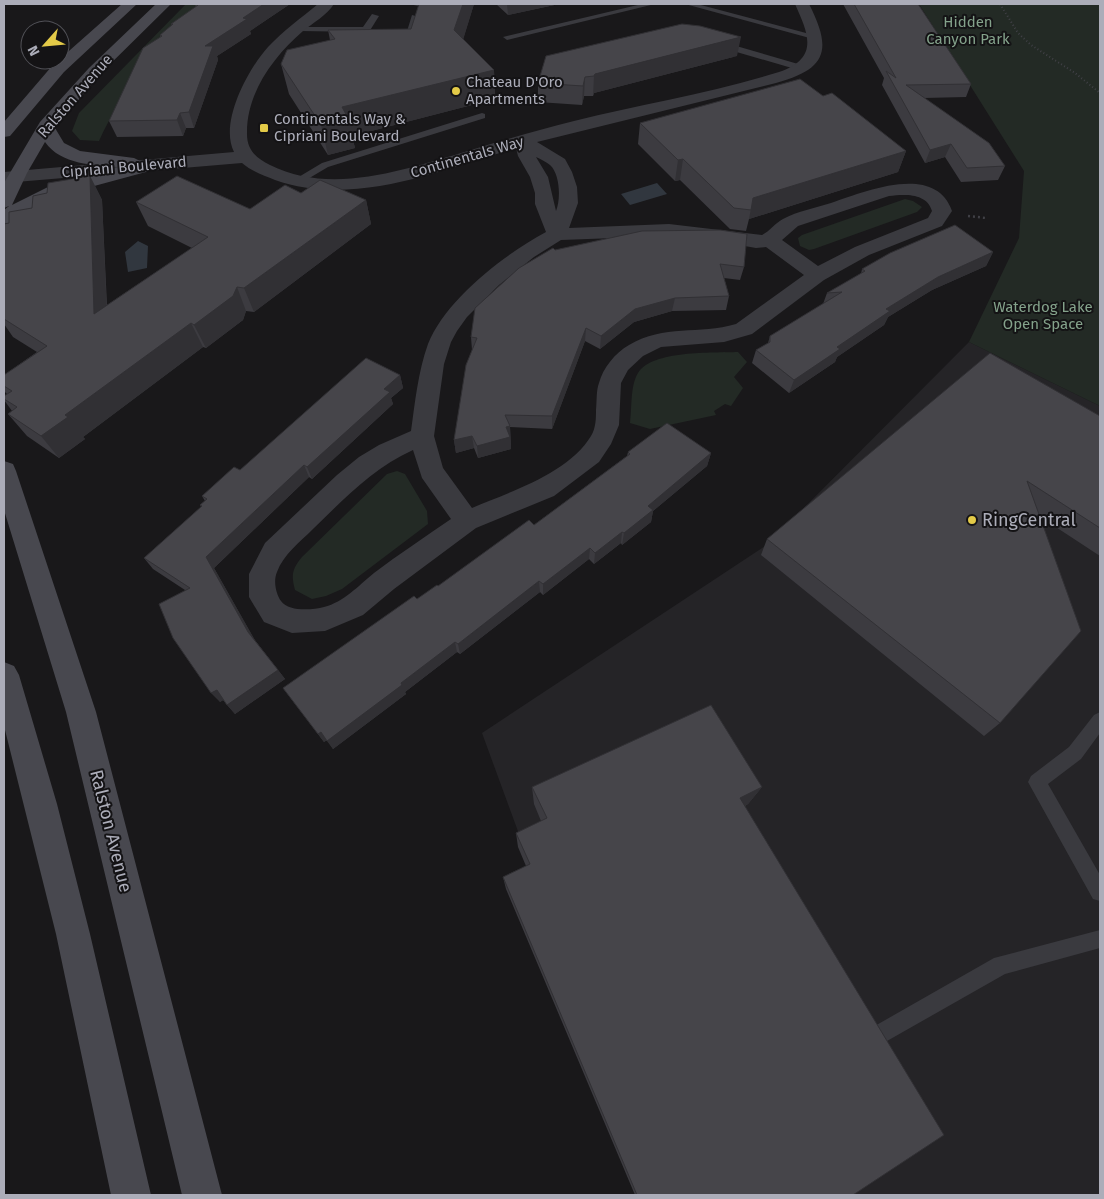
<svg xmlns="http://www.w3.org/2000/svg" width="1104" height="1199" viewBox="0 0 1104 1199" font-family="'Fira Sans',sans-serif">
	<rect width="100%" height="100%" fill="#19181a"/>
	<path fill="#252427" d="M969,342L1100,406V1195H651L482,733L768,544Z"/>
	<path fill="#232a25" d="M186,4H206C167,47 123,87 99,141L80,140L72,131L79,113Z
		M919,4H1100V406L969,342L1019,238L1024,171Z
		M905,199L913,201L922,207L917,212L814,249L809,250L800,246L798,238L802,235Z
		M738,352L747,362L734,377L743,388L731,406L725,404L714,411L716,415L650,429L630,423C632,409 630,386 638,373C652,350 713,353 738,352Z
		M397,471L405,474L427,511L428,524L342,589L326,596L312,599L295,590C291,575 292,569 302,557L387,474Z"/>
	<path fill="#31373f" d="M657,183L667,194L630,205L621,194Z
		M138,241L148,246L147,268L128,272L125,252Z"/>
	<g fill="none" stroke-linecap="round" stroke-linejoin="round">
		<path stroke="#404046" stroke-width="2" stroke-dasharray="1 2.5" stroke-linecap="butt" d="M1000,4L1018,33L1031,45L1075,73L1100,93"/>
		<path stroke="#404046" stroke-width="2.5" stroke-dasharray="2 3" stroke-linecap="butt" d="M968,216L986,218"/>
		<path fill="#3a3a3f" fill-rule="evenodd" d="M642,4H655L507,40L503,37Z
			M685,4H697L821,37L817,40Z
			M372,14L379,16L369,32H366L299,31L295,29L299,27H363Z
			M412,15L419,17L412,41L408,44L404,41Z
			M719,41L805,66L806,68L802,71L716,46V42Z
			M482,113L485,114V118L328,167L301,183H293L292,181L322,163Z
			M1100,712V733L1081,759L1048,784L1100,875V901L1093,899L1028,782L1031,776L1069,747L1094,715Z
			M1100,930V948L1005,974L887,1041L880,1044L873,1041L870,1034L873,1027L994,958Z"/>
		<path fill="#3a3a3f" fill-rule="evenodd" d="M318,4H334C327,15 313,23 303,31C274,56 246,93 247,134C247,150 256,158 270,165C332,196 406,169 468,151C503,140 538,130 574,121C642,104 712,93 779,72C819,58 809,35 795,4H809C832,49 828,69 776,83L537,142L565,159L572,172L577,187L578,203L569,228L669,224L762,235C770,231 775,223 783,219C798,211 815,208 831,203C864,192 935,162 952,211L942,226L869,255L824,280L752,334L724,342L661,347L643,356L628,370L621,383L619,425L611,444L599,462L554,496L476,528L394,589L363,615L325,631L292,633L264,622L249,597V574L265,543L337,475L359,457L379,445L411,431C415,402 418,372 428,344C446,299 505,254 546,232L535,204V193L530,177L518,156L516,148C440,170 354,208 275,180C263,175 251,171 242,163L4,183V172L234,152C219,123 248,69 268,47C283,31 301,18 318,4ZM536,157C541,159 546,162 550,165C560,174 561,199 556,211L548,177ZM889,196C905,194 927,193 932,211L928,218L855,247L818,266L782,240L798,226ZM669,236L705,239L756,248L766,247L804,275L736,324C699,335 664,324 629,345C615,353 603,368 599,383C596,391 597,401 596,410C596,418 596,428 591,436C569,473 510,492 472,508L443,468L434,436L444,364L451,342L457,331L467,317L499,285L534,257L561,240ZM413,450L422,478L451,519C425,537 399,554 374,573C358,586 344,602 324,607C312,610 289,612 281,601C276,594 273,581 277,572C283,555 300,542 313,529C344,499 373,468 413,450Z"/>
		<path fill="#48484f" fill-rule="evenodd" d="M122,4H137L64,72L10,136L4,137V122L52,66Z
			M156,4H171L100,74L55,128L64,143L80,151L134,158L142,162L151,160L157,161L160,165L157,169L61,195L26,212L11,223L4,225V210L9,206L4,208V183L40,122L89,68ZM45,142C61,165 94,165 119,167L48,187L12,205L27,173Z
			M4,461L13,464L16,471L96,712L222,1195H182L66,712L4,510Z
			M4,662L14,666L19,675L57,804L90,934L151,1195H111L56,934L4,726Z"/>
	</g>
	<path fill="#3c3b40" d="M195,4H290L250,31L251,34L217,56L218,60L194,128H186L183,136L117,137L109,121L160,37V35L172,26L171,24L196,7Z
		M408,4H474L463,39L494,70L495,99L352,136L355,148L328,155L289,94L281,64L330,40L328,30L411,29L419,6Z
		M496,4H559L508,15Z
		M843,4H918L971,84L966,97L924,98L1005,166L998,180L961,182L945,157L925,163L882,85L884,78Z
		M737,56L594,93L593,96H584L582,105L538,102V83Z
		M823,96L906,151L898,172L749,219L746,231L730,229L680,180L675,181L638,144L640,123Z
		M90,176L102,200L107,305L192,248L148,226L136,202L250,209L301,193L366,200L371,224L254,312L246,311L243,320L206,348L203,347L83,437L85,439L59,458L27,436L8,414L12,411L4,400V396L7,394L4,391V375L37,352L13,337L4,324V224L9,223L32,208L47,193Z
		M642,231L744,267L740,280L724,278L729,296L726,310L672,311L634,322L600,349L585,341L552,429L510,427L511,449L478,458L474,448L456,453L454,440L472,350L471,337L555,250Z
		M993,252L986,266L932,290L888,317L884,325L837,357L835,362L789,393L752,363L756,350L768,343L770,336L823,304L827,293L861,274L862,269Z
		M400,375L403,388L391,398L393,404L312,479L309,477L214,568L254,639L285,679L235,714L223,700L220,702L185,590L153,569L144,558L201,507L200,505L205,501L202,496L240,470Z
		M1100,416V556L1039,516L1000,723L984,736L761,555L767,539Z
		M628,452L711,453L707,466L653,511L651,522L622,545L621,543L594,564L589,559L543,595L540,592L460,654L457,652L405,692L406,694L333,749L327,740L324,742L283,688L417,599L438,586L534,525L627,456Z
		M532,787H762L748,804L745,806L853,1195H635L506,889L503,877L526,866L518,847L516,833L541,821L534,804Z"/>
	<path fill="#313034" d="M264,4H290L250,31L251,34L217,56L218,60L194,128L189,112L205,46L243,18Z
		M463,4H474L457,60L454,30Z
		M507,4H559L508,15Z
		M741,37L737,56L594,93L593,96L594,76L595,74Z
		M494,70L495,99L352,136L355,148L328,155L321,125L342,107Z
		M585,77L584,96L582,105L583,86Z
		M180,113L186,128L183,136L177,120Z
		M951,144L945,157L925,163L930,150Z
		M906,151L898,172L749,219L753,198Z
		M683,159L680,180L675,181L678,160Z
		M90,176L102,200L108,338L94,314Z
		M366,200L371,224L254,312L244,288Z
		M993,252L986,266L932,290L888,317L884,325L837,357L835,362L789,393L794,380L837,347L886,309L938,277Z
		M237,287L246,311L243,320L206,348L194,325Z
		M675,298L672,311L634,322L600,349L601,336L635,309Z
		M191,323L203,347L83,437L85,439L59,458L41,436L65,415Z
		M586,328L585,341L552,429V416Z
		M400,375L403,388L391,398L393,404L312,479L307,467L384,389Z
		M510,426L511,449L478,458L477,446L506,427Z
		M472,436L474,448L456,453L454,440Z
		M711,453L707,466L653,511L651,522L622,545L624,533L648,506Z
		M304,465L309,477L214,568L256,642L248,632L206,557Z
		M622,532L621,543L594,564L595,553Z
		M590,548L589,559L543,595V584Z
		M539,581L540,592L460,654L458,644Z
		M455,642L457,652L405,692L406,694L333,749L327,741L401,683Z
		M278,670L285,679L235,714L227,705Z
		M217,690L225,699L220,702L211,693Z
		M321,732L327,740L324,742L318,734Z
		M762,787L748,804L728,815L740,798Z"/>
	<path fill="#46454a" stroke="#313034" d="M195,4H264L243,18L247,19L205,46H213L189,112L180,113L177,120L109,121L143,48L162,36L160,35L173,24H171L198,5Z
		M419,4H463L454,30L494,70L342,107L348,118L321,125L281,64L287,50L335,39L328,30L411,29Z
		M854,4H918L971,84L906,85L989,143L1005,166L967,168L951,144L930,150L886,71L896,78Z
		M682,24L700,26L741,37L595,74L594,76L585,77L583,86L538,83L546,56Z
		M800,79L823,96L832,93L906,151L753,198L751,210L734,208L683,159L678,160L640,123Z
		M90,176L94,314L208,237L136,202L177,176L250,209L285,185L301,193L320,180L366,200L244,288L237,287L233,296L194,325L191,323L65,415L68,417L41,436L8,414L17,407L4,399V396L12,391L4,386V375L47,346L4,319V224L9,223V212L32,208L33,196L47,193L48,183Z
		M955,225L993,252L938,277L886,309L890,311L837,347L840,349L794,380L756,350L770,342V336L842,292L827,293L865,271L862,269L890,253Z
		M720,230L747,234L744,267L720,264L729,296L675,298L635,309L601,336L586,328L552,416L505,415L510,426L506,427L510,437L477,446L472,436L454,440L466,365L477,338L471,337L475,308L519,268L553,248L555,250L642,231Z
		M990,353L1100,416V528L1027,481L1081,631L1000,723L767,539Z
		M366,358L400,375L384,389L390,392L307,467L304,465L206,557L248,632L278,670L227,705L217,690L211,693L173,638L159,604L190,588L144,558L202,506L200,505L207,499L202,496L234,467L240,470Z
		M667,423L711,453L648,506L653,510L624,533L622,532L595,553L590,548L543,584L539,581L458,644L455,642L401,683L402,685L327,741L321,732L318,734L283,688L414,596L417,599L437,585L438,586L529,520L534,525L630,454L628,452Z
		M711,705L762,787L740,798L944,1135L853,1195H637L503,877L530,864L516,833L547,818L532,787Z"/>
	<g fill="#e3ca48" stroke="#141315" stroke-width="2">
		<circle cx="456" cy="91" r="5"/>
		<rect x="259" y="123" width="10" height="10" rx="2.5"/>
		<circle cx="972" cy="520" r="5"/>
	</g>
	<g text-anchor="middle" dominant-baseline="central" stroke-width="4" stroke-linejoin="round" paint-order="stroke">
		<g font-size="15" fill="#84a28b" stroke="#141315">
			<text x="968" y="22">Hidden<tspan x="968" dy="17">Canyon Park</tspan></text>
			<text x="1043" y="307">Waterdog Lake<tspan x="1043" dy="17">Open Space</tspan></text>
		</g>
		<g font-size="15" fill="#acadb9" stroke="#141315" text-anchor="start">
			<text x="466" y="82">Chateau D'Oro<tspan x="466" dy="17">Apartments</tspan></text>
			<text x="274" y="119">Continentals Way &amp;<tspan x="274" dy="17">Cipriani Boulevard</tspan></text>
		</g>
		<g font-size="15" fill="#acadb9" stroke="#141315">
			<text transform="translate(75 96) rotate(-49)">Ralston Avenue</text>
			<text transform="translate(467 157) rotate(-16)">Continentals Way</text>
			<text transform="translate(124 167) rotate(-5)">Cipriani Boulevard</text>
		</g>
		<g font-size="18" fill="#acadb9" stroke="#141315" text-anchor="start">
			<text x="982" y="520">RingCentral</text>
		</g>
		<g font-size="18" fill="#acadb9" stroke="#141315">
			<text transform="translate(111 831) rotate(76)">Ralston Avenue</text>
		</g>
	</g>
	<rect width="1104" height="1199" fill="none" stroke="#acadb9" stroke-width="10"/>
	<g transform="translate(45 45) rotate(243)"><circle r="24" fill="#141315" stroke="#515157"/>
	<path d="M0-4L9 19L0 12L-9 19Z" fill="#e3ca48"/>
	<text y="-8" font-size="14" font-weight="bold" text-anchor="middle" fill="#acadb9">N</text>
	</g>
</svg>
